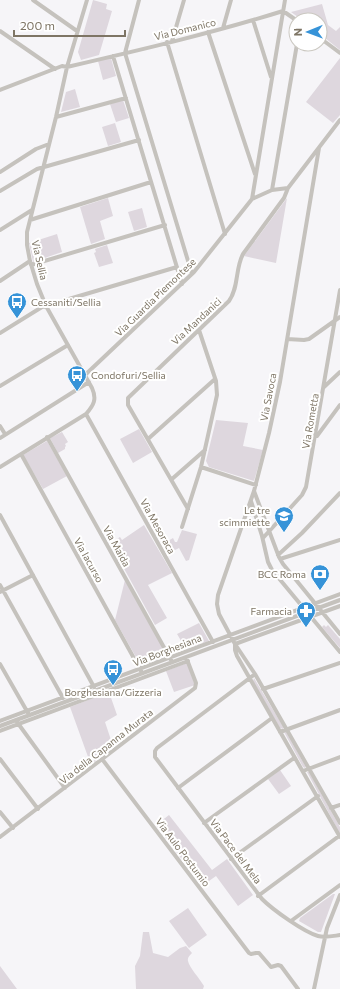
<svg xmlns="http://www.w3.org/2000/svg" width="340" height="989" viewBox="0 0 340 989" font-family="Commissioner,sans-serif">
	<rect width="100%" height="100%" fill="#f6f5f8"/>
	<path fill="#ded7de" d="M93,0L107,4L106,9L112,11L99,55L81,60L78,52Z
		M322,4L328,25L336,31L340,27V50L320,34V20H302L291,12Z
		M111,58L116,76L103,80L98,61Z
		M340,58V115L333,123L306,102Z
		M75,89L80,107L61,112L66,92Z
		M123,100L129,118L116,122L110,104Z
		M115,123L121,142L108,146L102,127Z
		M108,198L113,216L100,221L105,239L91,244L80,207Z
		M287,198L276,263L244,256Z
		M142,208L147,227L134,231L128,212Z
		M57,234L62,252L33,262L29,243Z
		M107,245L113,263L99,267L94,253L96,252L95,249Z
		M216,420L248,423L243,446L263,450L254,481L209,467L206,461Z
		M139,429L152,452L133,463L120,439Z
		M62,432L68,442L65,444L66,446L65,447V449L58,453L50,438Z
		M47,441L67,476L43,489L23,455Z
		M144,525L172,573L148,585L167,618L155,625L110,543L120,537L122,540Z
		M182,530L197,534L189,560L186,561L179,548L173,551L174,553L169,555L163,544L173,538L175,542H177Z
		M125,580L168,657L141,666L115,620Z
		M199,623L209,641L186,649L177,634Z
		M324,625L326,627L328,625L340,639V648L322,627Z
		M187,663L195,685L174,692L166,671Z
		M254,678L284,728L283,729L280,728L253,681Z
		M109,692L117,715L105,722L113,746L91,765L70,707Z
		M284,732H286L306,767L305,768L303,767Z
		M280,770L291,786L279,794L268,779Z
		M307,772H309L340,827V834Z
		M169,815L212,870L227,859L253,895L238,906L216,876L202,886L156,825Z
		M333,894H335L321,932H318L299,921L300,918Z
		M188,908L207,935L189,948L169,921Z
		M143,932H149L153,953L168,957L180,948L186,946L192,953C190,955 187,958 188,961C189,967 200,979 204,986L203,989H136L135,966L140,956Z
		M0,966L17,989H0Z"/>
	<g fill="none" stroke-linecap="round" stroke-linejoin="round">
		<path stroke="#c5c2bd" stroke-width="4" d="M33,0L77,31
			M139,0L125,53L192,274
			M253,20L271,77
			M223,28L231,0
			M0,31L55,69
			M208,32L255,174
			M320,38L340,53
			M172,41L184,0
			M167,42L225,234
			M113,56L182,284
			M0,90L62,66L67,67C140,50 213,33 283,11L296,20
			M56,117L126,98
			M319,148L280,382L269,433L254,491L218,595L217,604L219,614L235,644L255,674L340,823
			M0,172L36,149L49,144
			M272,190L297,44
			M0,191L37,169L139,140
			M252,199L285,0
			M30,220L151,182
			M0,230L32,210
			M31,265L165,225
			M0,281L30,261
			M0,333L42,307L177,267
			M287,339L304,340L309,339L340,317
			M85,375L194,272L252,199L272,190L288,188
			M0,386L68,345
			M324,387L340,372
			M86,414L213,642
			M0,426L5,434
			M317,436L340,405
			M47,437L171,660
			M0,438L89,382
			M148,439L215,379
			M21,454L141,671
			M0,467L86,414C94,405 97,399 92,388L46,306L37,284L30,261L27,245V232L56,117L67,67L87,0
			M201,467L256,485
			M172,479L205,450
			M254,491L279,557L283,564L340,634
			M251,501L262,536L268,562L272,570L340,652
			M188,509L128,405V398L229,301C239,287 235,269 243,254L284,198L288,188L340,120
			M0,515L94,687
			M182,527L201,467L217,395L216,381L199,330
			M263,538L302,495L306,487L340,290
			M278,555L302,533L340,493
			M280,559L340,540
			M0,585L63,698
			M0,592L33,575
			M235,644V650L237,656L340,837
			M235,644L340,606
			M0,664L28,713
			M255,674L157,748L155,751V757L262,899C273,910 304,932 318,936C325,938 333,936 340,935
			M263,689L340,663
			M0,721L340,594
			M17,722L65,788
			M0,726L340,600
			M0,731L188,661
			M280,732L340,710
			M0,759L38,809
			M102,759L249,953L251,954L256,953H259L271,967L278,965L281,966L298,989
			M303,771L340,757
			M178,788L272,718
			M331,808L340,805
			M0,812L13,828
			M204,823L294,758
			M0,837L195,688L196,683L186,657
			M231,859L318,796
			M258,896L339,836
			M291,921L340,885
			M314,989L327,928L340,895"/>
	</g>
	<defs>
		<symbol id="bus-pin" viewBox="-11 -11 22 30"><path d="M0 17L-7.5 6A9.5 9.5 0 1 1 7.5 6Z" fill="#3693d8" stroke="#fff"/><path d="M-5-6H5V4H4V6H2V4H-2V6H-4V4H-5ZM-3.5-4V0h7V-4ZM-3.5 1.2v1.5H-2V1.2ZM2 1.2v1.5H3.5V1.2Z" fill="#fff"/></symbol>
		<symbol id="school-pin" viewBox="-11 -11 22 30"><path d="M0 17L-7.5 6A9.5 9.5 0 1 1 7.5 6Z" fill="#3693d8" stroke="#fff"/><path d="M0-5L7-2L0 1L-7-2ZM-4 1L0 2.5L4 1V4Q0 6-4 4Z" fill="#fff"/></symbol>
		<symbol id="bank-pin" viewBox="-11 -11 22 30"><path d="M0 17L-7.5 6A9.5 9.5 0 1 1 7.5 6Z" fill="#3693d8" stroke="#fff"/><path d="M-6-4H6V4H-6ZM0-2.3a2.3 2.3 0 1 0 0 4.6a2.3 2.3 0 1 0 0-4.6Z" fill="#fff"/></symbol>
		<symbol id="pharmacy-pin" viewBox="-11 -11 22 30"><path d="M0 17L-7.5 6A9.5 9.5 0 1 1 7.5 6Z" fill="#3693d8" stroke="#fff"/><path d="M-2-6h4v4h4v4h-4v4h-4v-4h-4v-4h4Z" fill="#fff"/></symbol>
	</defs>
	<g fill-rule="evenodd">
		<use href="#bus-pin" x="6" y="291" width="22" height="30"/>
		<use href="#bus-pin" x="66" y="364" width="22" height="30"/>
		<use href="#school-pin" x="273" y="505" width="22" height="30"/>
		<use href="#bank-pin" x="309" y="563" width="22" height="30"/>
		<use href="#pharmacy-pin" x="295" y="600" width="22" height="30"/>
		<use href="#bus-pin" x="102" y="658" width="22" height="30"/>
	</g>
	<g text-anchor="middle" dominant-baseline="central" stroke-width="4" stroke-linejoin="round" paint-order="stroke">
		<g font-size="10" fill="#7e7565" stroke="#fff">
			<text transform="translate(185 29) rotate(-14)">Via Domanico</text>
			<text transform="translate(40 260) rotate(77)">Via Sellia</text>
			<text transform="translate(155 297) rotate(-44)">Via Guardia Piemontese</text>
			<text transform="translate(196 321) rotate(-43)">Via Mandanici</text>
			<text transform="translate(268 397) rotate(-79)">Via Savoca</text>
			<text transform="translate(310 421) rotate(-80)">Via Rometta</text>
			<text transform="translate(158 526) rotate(61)">Via Mesoraca</text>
			<text transform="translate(117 546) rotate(61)">Via Maida</text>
			<text transform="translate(89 560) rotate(61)">Via Iacurso</text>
			<text transform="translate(167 650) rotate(-21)">Via Borghesiana</text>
			<text transform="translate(106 746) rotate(-38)">Via della Capanna Murata</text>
			<text transform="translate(236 851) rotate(53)">Via Pace del Mela</text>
			<text transform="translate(183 852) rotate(53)">Via Aulo Postumio</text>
		</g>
		<g font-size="10" fill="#7e7565" stroke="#fff" text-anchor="end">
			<text x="31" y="302" text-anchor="start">Cessaniti/Sellia</text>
			<text x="91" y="375" text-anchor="start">Condofuri/Sellia</text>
			<text x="270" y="510">Le tre<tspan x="270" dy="12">scimmiette</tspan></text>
			<text x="306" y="574">BCC Roma</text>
			<text x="292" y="611">Farmacia</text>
			<text x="113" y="692" text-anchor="middle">Borghesiana/Gizzeria</text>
		</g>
	</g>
	<g transform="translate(308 32) rotate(269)"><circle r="19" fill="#ffffff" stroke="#cbc8c1"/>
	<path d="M0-3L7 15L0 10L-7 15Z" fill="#3693d8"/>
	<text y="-6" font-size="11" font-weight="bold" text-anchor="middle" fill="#7e7565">N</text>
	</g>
	<path d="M14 30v6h111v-6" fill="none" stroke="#7e7565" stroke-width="2"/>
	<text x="20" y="30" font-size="12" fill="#7e7565" stroke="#ffffff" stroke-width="3" paint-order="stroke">200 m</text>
</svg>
